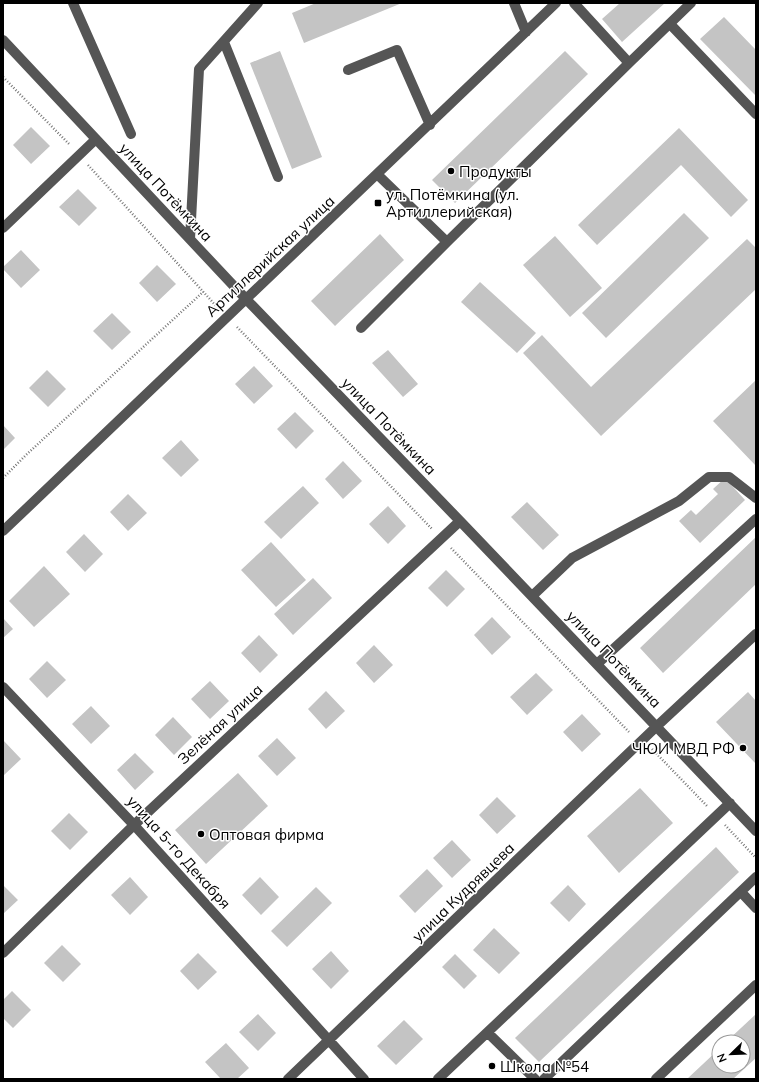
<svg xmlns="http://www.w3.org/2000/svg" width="759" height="1082" viewBox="0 0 759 1082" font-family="Mulish,sans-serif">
	<rect width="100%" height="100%" fill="#fff"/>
	<path fill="#c4c4c4" d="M316,3H402L304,43L292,13Z
		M620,3H665L622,42L602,19Z
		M724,17L756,50V96L700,39Z
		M280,51L322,157L292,169L250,63Z
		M565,51L588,74L455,203L432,180Z
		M31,127L50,146L31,164L13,145Z
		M679,128L748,200L731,217L681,165L597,245L578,225Z
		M78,189L97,208L79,226L59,207Z
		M684,213L709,238L606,338L582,313Z
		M380,234L404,260L335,326L311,301Z
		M555,236L602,288L570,317L523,265Z
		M747,239L756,248V289L601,436L523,353L542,335L591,387Z
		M21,250L40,270L21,288L3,269V267Z
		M157,265L176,284L157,302L139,283Z
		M480,282L536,333L517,353L461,302Z
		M112,313L131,332L112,350L93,331Z
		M388,350L418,384L403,397L372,363Z
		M254,366L273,386L254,404L235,384Z
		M47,370L66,389L48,407L29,388Z
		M756,380V466L713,421Z
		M295,412L314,431L296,449L277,429Z
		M3,425L15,438L3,450Z
		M181,440L199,460L181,477L162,458Z
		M343,461L362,481L343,499L325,479Z
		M725,478L745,500L700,543L679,521L691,510L696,515L718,494L713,489Z
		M303,486L319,503L281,539L264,522Z
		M128,494L147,513L128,531L110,512Z
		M527,502L559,535L543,550L511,517Z
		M388,506L406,526L388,544L369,524Z
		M84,534L103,554L85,572L66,552Z
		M756,537V584L663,673L640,648Z
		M271,542L306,580L276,607L241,570Z
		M44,566L70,594L34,627L9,601Z
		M446,570L465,589L447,607L428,588Z
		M313,578L332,598L293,635L274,614Z
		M492,617L511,637L492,655L474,635Z
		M3,618L13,629L3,638Z
		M259,635L278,655L260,673L241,653Z
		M374,645L393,665L374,683L356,663Z
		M47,661L66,680L47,698L29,679Z
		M536,673L553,690L527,715L510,697Z
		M210,681L229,701L210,719L191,699Z
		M326,691L345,711L326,729L308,709Z
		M748,692L756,701V764L716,722Z
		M91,706L110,726L91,744L72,724Z
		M582,714L601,734L582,752L563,732Z
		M173,717L192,737L174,755L155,735Z
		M277,738L296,758L277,776L258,756Z
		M3,740L21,759L3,776Z
		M135,753L154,772L135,790L117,770Z
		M238,773L268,806L206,864L175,830Z
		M640,788L673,823L619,873L587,836Z
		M497,797L516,816L497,834L479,815Z
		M69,813L88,832L70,850L51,831Z
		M452,840L471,860L452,878L433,858Z
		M716,847L739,872L539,1062L515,1038Z
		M427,869L443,886L415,913L399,896Z
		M130,877L148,897L130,915L111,895Z
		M260,877L279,897L261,915L242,895Z
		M3,885L18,900L3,914Z
		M568,885L586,904L569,922L550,903Z
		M316,887L332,903L287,947L271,931Z
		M494,928L520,953L499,974L473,950Z
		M62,945L81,964L63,982L44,963Z
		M331,951L349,971L331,989L312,969Z
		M198,953L217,972L198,990L180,971Z
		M455,954L477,976L464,989L442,967Z
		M12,991L31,1010L13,1028L3,1018V1000Z
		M258,1014L276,1033L258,1051L239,1032Z
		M756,1014V1058L733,1079H687L719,1049V1066H743V1042H726Z
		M404,1020L423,1039L396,1065L377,1046Z
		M226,1043L249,1068L237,1079H221L205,1062Z"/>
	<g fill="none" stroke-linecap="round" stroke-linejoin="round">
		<path stroke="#777" stroke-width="2.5" stroke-dasharray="1 2" stroke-linecap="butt" d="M3,77L70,145
			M88,165L218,308
			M237,327L432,529
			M3,478L26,455L203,292
			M451,548L630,733
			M652,749L707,806
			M725,825L756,858"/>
		<path stroke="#555" stroke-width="10" d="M73,3L131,134
			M514,3L526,32
			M670,24L756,114
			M3,40L246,299L460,521L756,831
			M224,42L278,177
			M629,63L691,3
			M348,70L397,50L430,125
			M3,228L96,139
			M190,239L199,69L258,3
			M447,242L629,63L574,3
			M361,328L447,242L378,175
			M3,531L556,3
			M532,596L572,558L679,501L709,477H729L756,498
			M597,664L756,519
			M3,687L134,825L364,1079
			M741,892L756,908
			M3,953L134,825L460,521
			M488,1033L535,1079
			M288,1079L657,726L756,634
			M438,1079L730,803
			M544,1079L756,877
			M656,1079L756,985"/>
	</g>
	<g fill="#000" stroke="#fff" stroke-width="1.5">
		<circle cx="451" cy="171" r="4"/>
		<rect x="374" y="199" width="8" height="8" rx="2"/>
		<circle cx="743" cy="748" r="4"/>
		<circle cx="201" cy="834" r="4"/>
		<circle cx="492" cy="1066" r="4"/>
	</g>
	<g text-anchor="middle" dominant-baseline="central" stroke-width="3" stroke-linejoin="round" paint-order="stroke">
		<g font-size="15" fill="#000" stroke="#fff" text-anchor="start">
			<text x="459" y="171">Продукты</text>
			<text x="386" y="194">ул. Потёмкина (ул.<tspan x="386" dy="17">Артиллерийская)</tspan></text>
			<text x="735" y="748" text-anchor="end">ЧЮИ МВД РФ</text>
			<text x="209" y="834">Оптовая фирма</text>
			<text x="500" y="1066">Школа №54</text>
		</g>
		<g font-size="15" fill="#000" stroke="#fff">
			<text transform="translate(166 192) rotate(47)">улица Потёмкина</text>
			<text transform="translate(270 256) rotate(-43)">Артиллерийская улица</text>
			<text transform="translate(389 426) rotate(46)">улица Потёмкина</text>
			<text transform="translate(614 659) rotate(46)">улица Потёмкина</text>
			<text transform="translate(220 724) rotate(-43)">Зелёная улица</text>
			<text transform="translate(179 852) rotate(48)">улица 5-го Декабря</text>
			<text transform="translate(463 892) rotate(-44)">улица Кудрявцева</text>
		</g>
	</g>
	<rect width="759" height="1082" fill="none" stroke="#000000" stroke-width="8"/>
	<g transform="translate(731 1054) rotate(247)"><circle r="19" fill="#ffffff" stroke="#999999"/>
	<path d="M0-3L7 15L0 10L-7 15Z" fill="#000000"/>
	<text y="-6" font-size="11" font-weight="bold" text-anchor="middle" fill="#000000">N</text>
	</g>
</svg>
